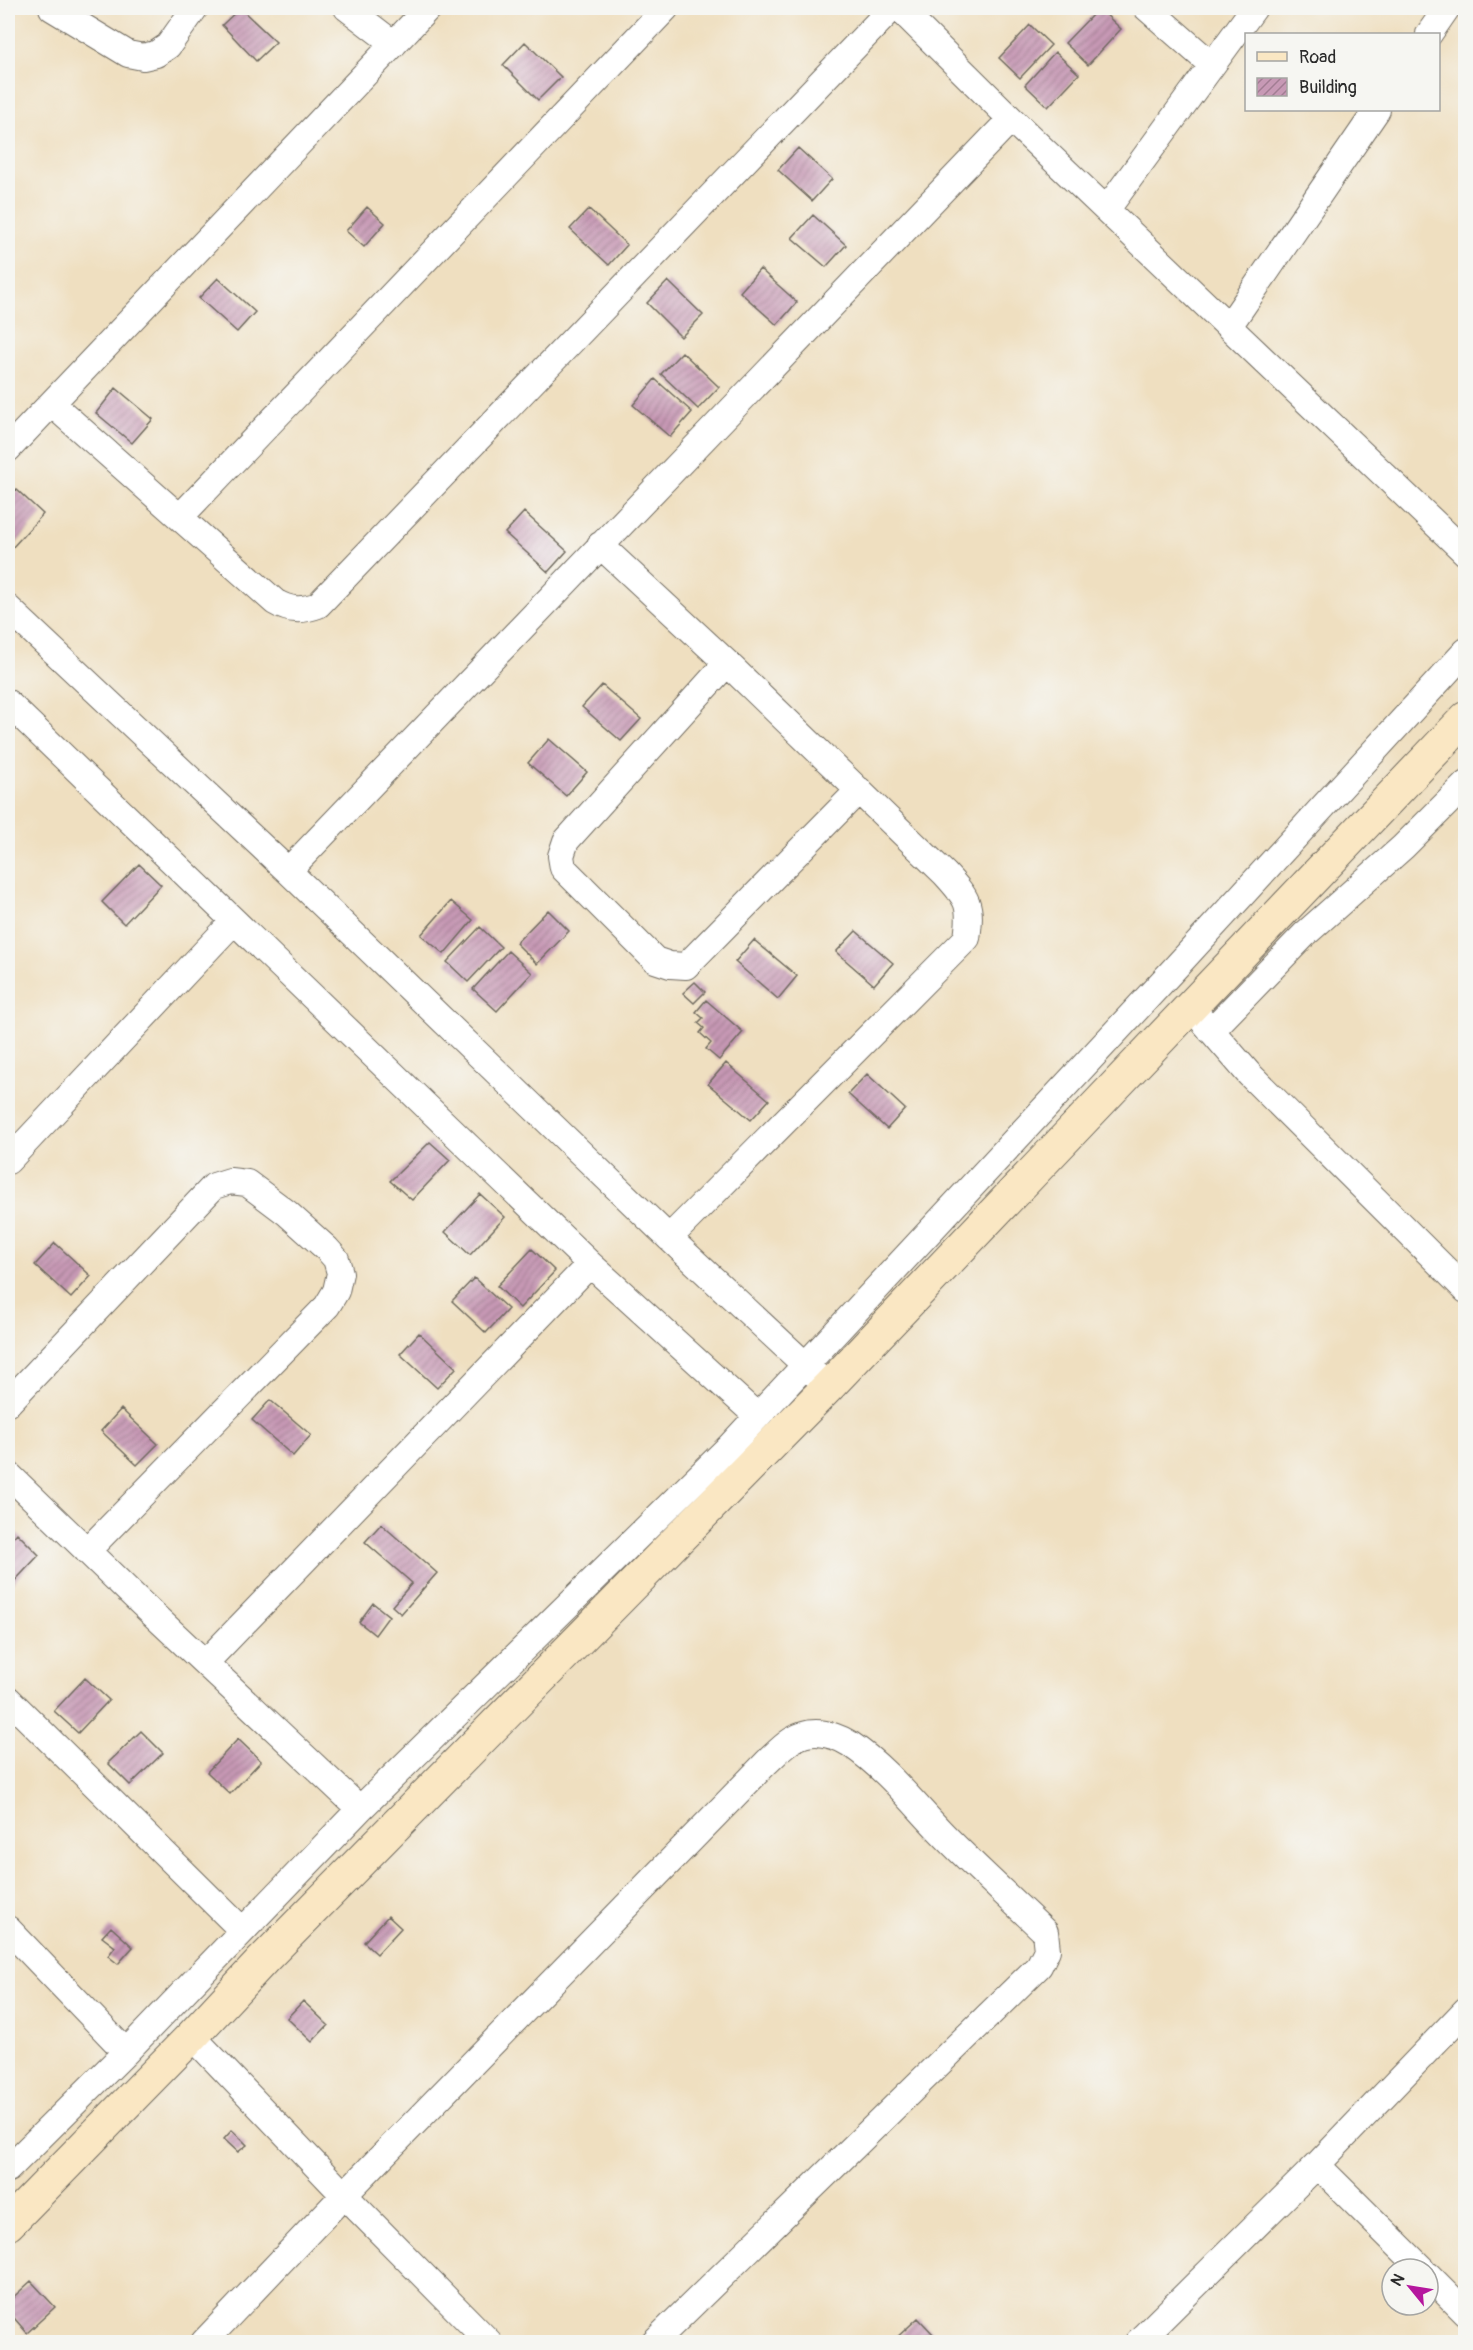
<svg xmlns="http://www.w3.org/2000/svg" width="1473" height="2350" viewBox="0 0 1473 2350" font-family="Pangolin,sans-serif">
	<defs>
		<pattern id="building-hatch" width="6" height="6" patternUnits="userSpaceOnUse" patternTransform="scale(1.5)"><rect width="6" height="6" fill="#c799b5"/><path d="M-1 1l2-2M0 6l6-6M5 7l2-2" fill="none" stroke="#a27d93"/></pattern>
	</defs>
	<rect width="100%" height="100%" fill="#f6f6f2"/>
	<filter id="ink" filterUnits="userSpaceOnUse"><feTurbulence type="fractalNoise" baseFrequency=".0167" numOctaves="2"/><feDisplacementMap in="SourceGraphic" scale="12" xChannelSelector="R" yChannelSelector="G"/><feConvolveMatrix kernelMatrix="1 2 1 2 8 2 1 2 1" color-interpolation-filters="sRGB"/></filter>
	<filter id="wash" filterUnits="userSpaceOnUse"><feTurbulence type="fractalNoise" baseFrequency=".008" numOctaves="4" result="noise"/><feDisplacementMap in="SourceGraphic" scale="24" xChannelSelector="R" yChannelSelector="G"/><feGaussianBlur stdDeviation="1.35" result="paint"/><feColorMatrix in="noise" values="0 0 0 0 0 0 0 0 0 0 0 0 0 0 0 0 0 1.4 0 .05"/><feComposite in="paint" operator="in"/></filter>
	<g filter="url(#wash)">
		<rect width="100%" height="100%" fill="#efdfc0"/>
		<g id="blocks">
			<path fill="url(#building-hatch)" d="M240,8L276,42L256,61L222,25Z
				M1099,8L1121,29L1088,65L1065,43Z
				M1030,25L1051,45L1020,78L999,58Z
				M525,42L561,77L538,100L503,65Z
				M1055,52L1079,74L1048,107L1025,85Z
				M798,148L832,179L812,201L778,170Z
				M367,207L385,223L364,247L346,231Z
				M589,209L627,245L609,265L570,229Z
				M813,215L846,245L826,267L792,238Z
				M760,269L797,302L777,325L740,292Z
				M218,278L255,312L237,332L199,298Z
				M668,281L703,315L681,337L647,303Z
				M682,352L719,387L698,409L661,374Z
				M655,379L692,412L670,437L633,405Z
				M116,388L153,419L132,443L96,413Z
				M16,489L43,514L12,548L8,544V498Z
				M524,512L567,551L548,572L505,533Z
				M602,685L641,719L621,741L582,707Z
				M549,739L587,772L566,796L528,763Z
				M139,864L161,885L124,924L102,902Z
				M451,901L473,920L444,954L421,935Z
				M548,910L569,931L537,964L516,943Z
				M480,927L501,947L468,982L447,962Z
				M856,931L893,963L874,985L836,952Z
				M754,940L797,976L778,999L735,962Z
				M508,951L532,973L497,1011L473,989Z
				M695,982L705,992L694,1003L683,993Z
				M706,1000L743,1032L719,1060L706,1049L711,1043L700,1033L704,1028L698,1023L703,1018L696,1012Z
				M726,1063L769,1100L751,1120L708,1084Z
				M867,1074L905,1109L887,1129L848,1094Z
				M430,1142L450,1160L412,1200L390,1181Z
				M480,1194L505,1217L470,1255L445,1232Z
				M55,1243L91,1276L71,1298L35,1265Z
				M532,1249L555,1271L520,1308L497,1286Z
				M474,1278L508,1309L486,1333L452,1301Z
				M419,1333L456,1368L437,1388L400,1354Z
				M270,1400L311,1435L293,1456L252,1420Z
				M121,1409L158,1444L137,1465L101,1431Z
				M381,1524L437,1573L401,1614L392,1606L412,1583L365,1542Z
				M17,1533L39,1555L8,1588V1543Z
				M373,1603L389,1616L375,1635L359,1622Z
				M85,1678L109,1700L78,1733L54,1711Z
				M141,1731L163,1753L130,1785L108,1763Z
				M238,1739L261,1761L230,1794L207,1772Z
				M388,1916L401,1928L377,1954L364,1942Z
				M111,1927L133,1947L118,1964L108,1956L115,1947L102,1937Z
				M303,2001L328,2025L312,2042L287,2018Z
				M232,2130L247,2145L238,2152L224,2139Z
				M31,2281L55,2307L27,2333L8,2311V2302Z
				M918,2318L934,2335L926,2342H896L894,2340Z"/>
		</g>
	</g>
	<g filter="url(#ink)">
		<use href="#blocks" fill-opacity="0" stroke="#706a5f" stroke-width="1.5"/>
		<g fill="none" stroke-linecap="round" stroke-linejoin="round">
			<defs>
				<path id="street" d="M52,8L128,54L143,57L156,54L168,46L195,8
					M347,8L394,44
					M899,8L1011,119L1466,553
					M1147,8L1212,65
					M1429,34L1447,8
					M1107,209L1254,8
					M1229,326L1377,110
					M52,404L275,602C290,611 302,611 318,605L892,8
					M8,449L428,8
					M180,517L666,8
					M600,545L727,663L945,874C968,899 972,904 967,938L669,1238
					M8,608L288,871L669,1238L817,1376
					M727,663L566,841L561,856L563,868L655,960L670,965L686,966L859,790
					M8,703L590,1264L757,1416
					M288,871L1011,119
					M1190,1006L1249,1074L1466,1290
					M1211,1031L1304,935L1403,847L1466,784
					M8,1161L234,921
					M8,1403L214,1186L230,1181L247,1183L287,1213L327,1249L336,1259L340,1273L336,1291L327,1306L87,1551
					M8,1474L140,1602L360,1809
					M205,1663L590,1264
					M8,1699L242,1930
					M8,1929L126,2052
					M192,2036L344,2195L489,2342
					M1317,2165L1422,2269
					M8,2169L126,2052L360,1809L729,1447L1175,968L1466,651
					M1428,2275L1466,2313
					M204,2342L344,2195L766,1763C781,1749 794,1733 816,1733C827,1733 841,1738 850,1744C886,1768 913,1803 942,1833C975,1867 1011,1899 1045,1932L1047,1950L1039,1966L654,2342
					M1138,2342L1317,2165L1466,2010"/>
				<path id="secondary" d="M8,2224L192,2036L263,1960L829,1386L1466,718"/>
			</defs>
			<use href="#street" stroke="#706a5f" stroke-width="28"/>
			<use href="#secondary" stroke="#706a5f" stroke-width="35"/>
			<use href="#street" stroke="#fff" stroke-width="26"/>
			<use href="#secondary" stroke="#fae7c3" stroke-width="33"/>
		</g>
	</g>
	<rect width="1473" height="2350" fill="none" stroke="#f6f6f2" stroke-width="30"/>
	<rect x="1245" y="33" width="195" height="78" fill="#f6f6f2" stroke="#a5a5a2" stroke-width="1.5"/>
	<rect x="1257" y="52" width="30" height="9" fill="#fae7c3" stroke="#a5a5a2" stroke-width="1.5"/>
	<text x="1299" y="63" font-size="18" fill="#2b2b2b">Road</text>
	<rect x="1257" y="78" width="30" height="18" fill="url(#building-hatch)" stroke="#a5a5a2" stroke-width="1.5"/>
	<text x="1299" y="93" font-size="18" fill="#2b2b2b">Building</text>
	<g transform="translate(1410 2287) rotate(300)"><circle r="28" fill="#f6f6f2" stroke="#a5a5a2" stroke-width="1.5"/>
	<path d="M0-4.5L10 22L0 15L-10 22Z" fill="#b5179e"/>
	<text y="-9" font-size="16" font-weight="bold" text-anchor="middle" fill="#2b2b2b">N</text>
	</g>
</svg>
